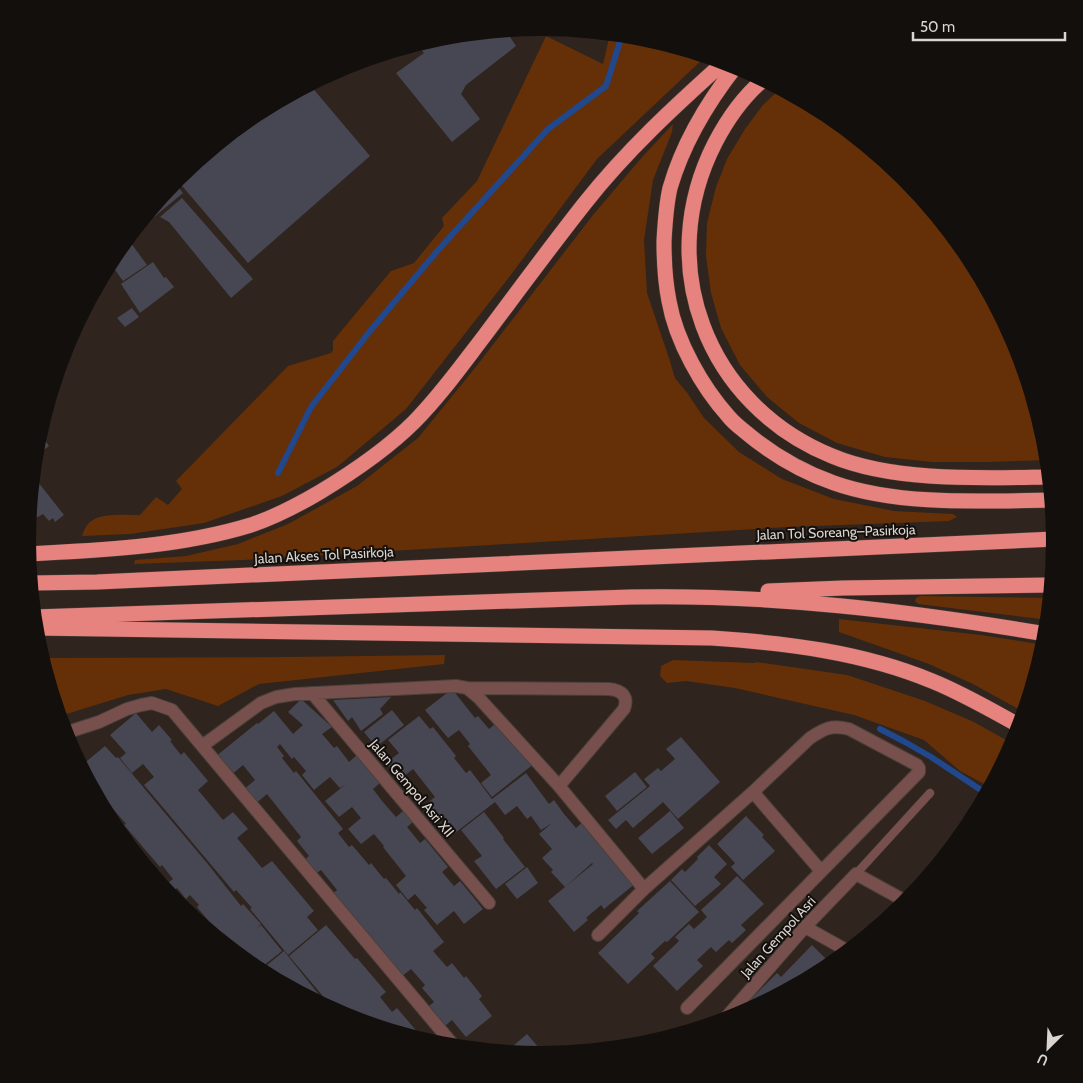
<svg xmlns="http://www.w3.org/2000/svg" width="1083" height="1083" viewBox="0 0 1083 1083" font-family="Cabin,sans-serif">
	<rect width="100%" height="100%" fill="#2f241e"/>
	<path fill="#653007" d="M610,34L642,37L705,57L597,159L510,276L406,409L337,467L282,496L204,523L130,534L82,536C84,530 87,523 93,520C102,513 128,515 140,515L156,497L168,505L182,489L176,481L288,366L331,353L333,350V341L391,271L414,263L444,226L442,218L477,181L546,36L603,64Z
		M780,89L827,114L905,178L969,256L1016,345L1046,441L1047,460L990,462H932L885,457L837,443L799,423L767,397L740,365L721,328L711,293L706,256L707,223L716,187L727,159L745,129L763,105Z
		M673,124L672,132L653,180L644,240L647,293L669,358L675,378L688,394L704,418L739,452L782,479L834,499L894,511L953,514L957,517L949,521L788,527L243,560L134,564L135,560L186,556L238,544L288,524L357,486L418,438L475,368L593,215L643,156Z
		M920,596L1050,598L1048,620L918,604L915,601L916,598Z
		M839,619L981,635L1045,645L1024,712L973,684L929,664L839,632Z
		M445,655L444,664L259,684L218,706L166,689L128,695L60,716L42,658L287,657Z
		M673,660L755,663L756,662L847,675L925,701L974,722L1013,744L990,787L960,771L924,740L854,715L735,688L686,681L667,683L660,676L661,666Z"/>
	<g fill="none" stroke-linecap="round" stroke-linejoin="round">
		<path stroke="#21478c" stroke-width="6" d="M278,473L311,407L370,331L439,249L548,129L606,86L622,35
			M880,729L905,742L931,757L987,794"/>
	</g>
	<path fill="#474753" d="M506,31L516,46L466,85L461,94L480,119L452,142L396,73L424,53L418,45L442,37Z
		M310,85L370,156L248,263L177,180L256,114Z
		M174,182L183,193L154,217L150,212Z
		M182,198L253,279L231,298L169,222L160,217Z
		M128,239L147,265L123,281L110,263L114,256Z
		M153,262L164,278L166,277L174,287L140,313L121,284Z
		M110,264L111,267L108,269L110,272L103,276Z
		M132,308L139,317L125,327L117,318Z
		M40,433L49,446L36,456L37,441Z
		M38,482L64,515L55,522L53,518L49,521L43,514L29,522L33,485Z
		M452,689L475,718L478,716L489,729L495,724L519,752L523,749L535,763L492,797L481,783L491,775L468,746L470,744L459,730L448,738L425,710Z
		M391,697L380,709L383,714L361,731L352,717L348,721L333,700Z
		M301,699L332,727L322,734L334,748L337,746L349,762L357,755L380,783L373,789L382,801L396,817L403,811L413,822L407,827L420,843L425,839L448,867L442,872L454,886L460,881L483,909L464,924L454,911L437,925L424,910L427,908L415,894L408,900L396,885L406,876L383,847L384,846L374,834L361,844L348,829L361,818L352,807L339,817L325,801L346,784L340,788L330,777L314,790L302,775L306,771L294,757L292,759L280,744L277,747L284,756L282,758L294,773L296,771L343,829L338,833L349,847L352,845L369,865L371,863L384,879L386,878L399,894L400,892L415,910L417,908L444,942L433,951L447,967L452,963L464,978L466,976L482,996L479,999L492,1016L466,1037L452,1020L445,1026L429,1006L434,1002L422,988L425,985L411,969L401,977L331,895L337,890L321,870L314,875L303,861L309,856L297,841L301,837L267,794L254,805L243,790L255,780L243,765L230,776L215,757L257,723L258,724L274,711L293,734L303,725L288,712Z
		M392,710L404,725L376,747L364,732Z
		M136,713L152,732L159,725L172,740L170,741L181,755L184,752L208,781L198,790L223,820L233,812L248,829L237,838L262,868L272,861L314,911L307,917L318,930L288,955L250,909L252,908L236,890L234,892L144,785L154,777L143,764L132,773L120,758L126,753L110,735Z
		M419,716L430,729L433,727L456,756L454,758L466,773L470,770L492,799L526,773L549,804L554,800L564,814L576,828L584,821L636,883L604,909L601,905L586,918L588,920L574,932L548,901L593,864L592,863L565,887L551,872L553,870L542,858L552,849L539,834L552,823L541,830L531,816L527,819L517,806L505,815L495,802L455,833L441,815L433,821L422,807L435,797L413,769L399,780L386,763L399,753L388,740Z
		M681,737L720,782L678,819L663,802L633,828L626,820L616,829L608,820L650,786L644,779L658,768L661,771L675,759L666,749Z
		M105,746L116,758L118,757L154,800L134,817L154,800L207,863L241,906L243,904L261,924L256,929L261,925L282,951L258,970L232,949L197,907L199,905L190,895L186,899L177,888L169,894L163,887L173,879L162,865L160,867L124,825L126,824L102,796L99,798L81,766Z
		M635,772L647,787L617,811L605,796Z
		M670,811L684,828L652,854L638,838Z
		M484,812L504,838L503,839L525,867L496,889L474,861L482,856L461,830Z
		M746,816L764,835L762,837L775,851L743,880L731,867L735,863L717,844Z
		M709,845L727,864L714,877L721,884L695,906L671,880L682,869L685,872L698,859L697,857Z
		M527,867L538,883L517,899L505,884Z
		M737,876L764,904L741,925L746,930L732,943L729,940L716,952L711,947L697,960L703,966L677,991L653,966L679,941L675,937L689,924L694,929L707,917L701,910L715,897L733,915L715,897Z
		M670,881L699,912L667,942L665,941L651,954L655,958L628,984L598,953L639,913L637,911Z
		M326,925L355,959L357,958L386,992L380,997L392,1012L397,1008L425,1041L345,1016L339,1013L333,1008L289,956Z
		M812,945L832,965L827,969L738,1016L732,1018L777,973L781,977Z
		M284,951L316,991L330,1008L260,971Z
		M527,1034L545,1055L506,1052Z"/>
	<g fill="none" stroke-linecap="round" stroke-linejoin="round">
		<defs>
			<path id="lane" d="M856,874L930,793"/>
			<path id="street" d="M467,688L609,689C621,690 629,696 624,709L559,786
				M312,693L489,903
				M65,733L99,722L127,709L141,705L152,703L172,710L455,1047
				M202,746L261,703L276,697L295,694L456,686L467,688L478,697L559,786L644,889
				M753,792L821,871
				M805,927L848,951
				M598,935L644,889L753,792L810,738C825,728 831,725 849,729L917,765L919,768V772L687,1008
				M723,1021L805,927L856,874L907,902"/>
			<path id="highway" d="M736,66C707,103 683,143 670,188C666,205 665,223 664,241C664,261 665,281 669,301C676,341 702,387 729,417C733,422 738,426 743,430C770,453 800,471 834,483C899,506 983,501 1051,500
				M763,80C743,97 727,120 715,143C653,264 706,405 832,456C894,482 982,478 1049,477
				M29,554C103,550 179,547 251,525C275,517 298,505 320,492C353,472 386,450 414,422C440,396 462,365 485,335C518,291 551,246 585,203C626,151 675,106 724,62
				M32,583L97,582L1055,539
				M768,591L843,588L1051,585
				M35,617L631,597C770,594 909,611 1046,634
				M36,628L712,638C786,643 862,652 932,681C962,693 991,710 1020,726"/>
		</defs>
		<use href="#lane" stroke="#4b403a" stroke-width="9"/>
		<use href="#street" stroke="#4b403a" stroke-width="14"/>
		<use href="#highway" stroke="#4b403a" stroke-width="16"/>
		<use href="#lane" stroke="#774f4d" stroke-width="8"/>
		<use href="#street" stroke="#774f4d" stroke-width="12"/>
		<use href="#highway" stroke="#e6837f" stroke-width="15"/>
	</g>
	<g text-anchor="middle" dominant-baseline="central" stroke-width="4" stroke-linejoin="round" paint-order="stroke">
		<g font-size="14" fill="#dbd4cf" stroke="#130f0c">
			<text transform="translate(836 532) rotate(-2)">Jalan Tol Soreang–Pasirkoja</text>
			<text transform="translate(324 555) rotate(-3)">Jalan Akses Tol Pasirkoja</text>
			<text transform="translate(412 788) rotate(50)">Jalan Gempol Asri XII</text>
			<text transform="translate(778 937) rotate(-48)">Jalan Gempol Asri</text>
		</g>
	</g>
	<path d="M0 0H1083V1083H0ZM36 541a505 505 0 1 1 1010 0a505 505 0 1 1-1010 0Z" fill="#130f0c" fill-rule="evenodd"/>
	<g transform="translate(1048 1048) rotate(204)" stroke="#130f0c" stroke-width="4" paint-order="stroke">
	<path d="M0-4L9 19L0 12L-9 19Z" fill="#dbd4cf"/>
	<text y="-8" font-size="14" font-weight="bold" text-anchor="middle" fill="#dbd4cf">U</text>
	</g>
	<path d="M913 32v8h152v-8" fill="none" stroke="#dbd4cf" stroke-width="2.5"/>
	<text x="920" y="32" font-size="15" fill="#dbd4cf" stroke="#130f0c" stroke-width="4" paint-order="stroke">50 m</text>
</svg>
